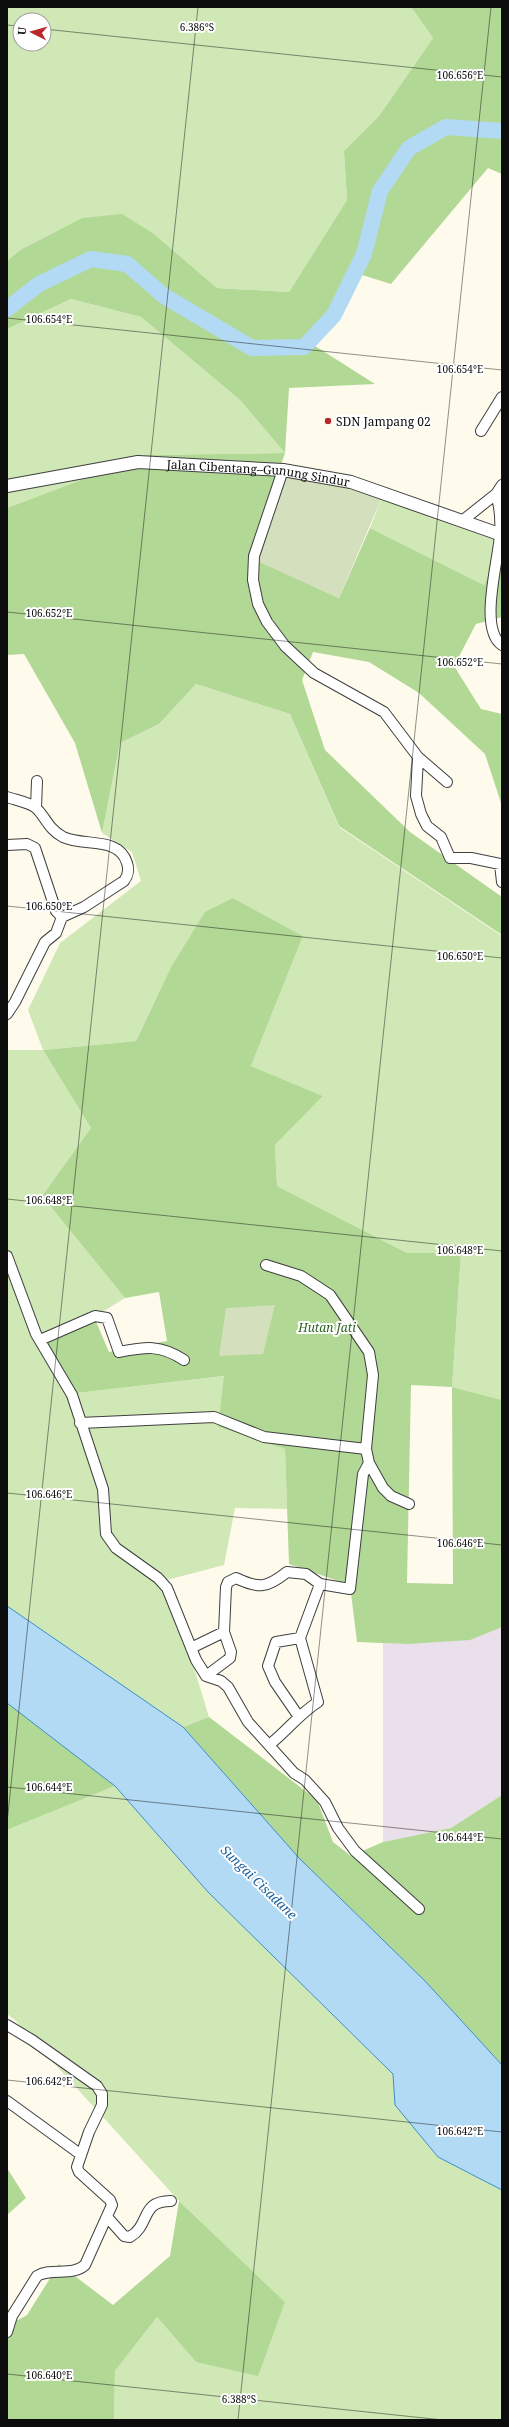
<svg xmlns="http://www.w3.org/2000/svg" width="509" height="2427" viewBox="0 0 509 2427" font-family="'Noto Serif',serif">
	<rect width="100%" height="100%" fill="#fffbec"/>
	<path fill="#eae0eb" d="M502,1627V1795L451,1828L383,1842V1643L407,1644Z"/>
	<path fill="#cfe8b6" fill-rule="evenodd" d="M7,7H411L433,38L379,116L344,151L347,200L289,292L217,288L154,234L82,218L20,250L7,261ZM20,20H44V44H20Z
		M71,299L141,317L240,400L285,453L147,455L7,508V329Z
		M382,497L501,540L484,585L370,528Z
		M196,684L290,714L339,827L502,936V1400L452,1387L461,1253H407L277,1186L275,1145L323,1096L251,1066L303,936L233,898L205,913L171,967L136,1041L43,1050L91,1128L42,1196L125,1298L94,1317L77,1393L225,1376L218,1427L285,1449L287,1509L235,1508L224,1565L167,1580L209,1717L183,1727L7,1606V1050H43L28,1010L60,943L141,881L132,852L102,833L120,743L159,724Z
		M115,1786L208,1892L393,2074L395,2105L438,2157L502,2190V2420H114L115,2371L157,2317L196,2362L285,2302L179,2201L15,2020L7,2014V1830Z"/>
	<path fill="#b2d896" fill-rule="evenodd" d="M411,7H502V174L488,168L391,284L349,271L312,344L375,384L289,388L285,453L250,557L339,598L370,528L484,585L502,540V617L476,624L454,666L481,709L502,714V806L485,754L419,693L369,662L313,652L302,680L325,750L410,832L502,897V935L339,826L290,714L196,684L159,724L120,743L102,833L75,743L24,654L7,655V508L147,455L285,453L240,400L141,317L71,299L7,329V261L20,250L82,218L122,214L154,234L217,288L289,292L347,200L344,151L379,116L433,38Z
		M233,898L303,936L251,1066L323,1096L275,1145L277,1186L407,1253H461L452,1387L502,1400V1627L470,1640L407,1644L357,1642L350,1585L289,1564L285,1449L218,1427L224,1376L77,1393L42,1337L94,1317L109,1352L167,1341L159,1292L125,1298L42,1196L91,1128L43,1050L136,1041L171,967L205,912ZM411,1385L452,1387L453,1584L407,1583Z
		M7,1703L17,1710L115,1786L7,1830Z
		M209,1717L317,1800L333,1842L351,1856L383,1842L451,1828L502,1795V2065L425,1981L299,1858L183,1727Z
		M7,2168L26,2198L7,2215Z
		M179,2201L285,2302L258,2376L196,2362L157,2317L115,2371L114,2420H7V2326L27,2315L59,2264L113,2305L170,2256Z"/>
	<path fill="#d4dfbe" d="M284,474L365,490L382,497L339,598L250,558Z
		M275,1305L263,1354L219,1356L226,1308Z"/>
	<path fill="#b2daf5" stroke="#3a8dca" d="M7,1606L183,1727L299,1858L425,1981L502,2065V2190L438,2157L395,2105L393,2074L208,1892L115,1786L7,1703Z"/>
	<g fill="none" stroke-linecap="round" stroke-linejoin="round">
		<path stroke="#b2daf5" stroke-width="16" d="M7,309L39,284L91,259L127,264L164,296L252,348L304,347L334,315L364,254L380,191L409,148L446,127L502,131"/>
		<defs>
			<path id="minor" d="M481,431L502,397
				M283,470L254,556L253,580L258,604L267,622L285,646L314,673L384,712L418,757L447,782
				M496,494C500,507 501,520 500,534C499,559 478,629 502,645
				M462,521L496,494L502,485
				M418,757L416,796L421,814L427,826L441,837L450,858H471L500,864L502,882
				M7,797C15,800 29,802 36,808C45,816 48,829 63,837C84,847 119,836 127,863C129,869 128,876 124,881L84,907L62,917L56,933L45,942L15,1002L7,1014
				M36,808L37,781
				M7,845L27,844L35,848L56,911L62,917
				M7,1256L36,1334L72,1395L103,1489L106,1534L116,1548L158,1578L167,1588L196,1660L206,1676L221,1681L228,1687L248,1722L294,1773L305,1780L325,1802L338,1828L355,1851L419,1909
				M266,1265L301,1276L330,1295L369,1352L373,1375L366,1449L369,1463L383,1488L391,1496L409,1504
				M40,1340L95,1316L107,1318L119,1352C145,1347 160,1344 184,1360
				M80,1423L214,1417L264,1437L366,1449
				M191,1648L224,1632L226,1587L228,1582L236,1578C259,1589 267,1588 287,1572L306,1574L320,1584
				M206,1676L230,1658L231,1652L224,1632
				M299,1717L275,1682L268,1666L276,1642L300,1638
				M269,1745C287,1731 299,1714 318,1702L300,1638L320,1584L350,1589L363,1474L369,1463
				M7,2025L32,2040L97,2086L102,2094V2105L89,2132L77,2167L79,2172L110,2200L112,2205L85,2265C72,2277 51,2267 37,2276L12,2316L7,2332
				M7,2101L80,2154
				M108,2218L124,2236L130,2237C151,2224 140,2201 171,2201"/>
			<g id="tertiary">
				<path id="s1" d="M7,486L138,462L283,470L351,482L502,535"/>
			</g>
		</defs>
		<use href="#minor" stroke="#3f3f3f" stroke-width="12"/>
		<use href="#tertiary" stroke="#3f3f3f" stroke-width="14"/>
		<use href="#minor" stroke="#fff" stroke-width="10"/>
		<use href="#tertiary" stroke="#fff" stroke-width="12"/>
	</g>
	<path fill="none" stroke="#0c0c0c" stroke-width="1" stroke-opacity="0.45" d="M7,25L20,26M44,29L502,77M7,318L502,370M7,612L502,664M7,906L502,958M7,1199L502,1251M7,1493L502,1545M7,1787L502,1839M7,1823L198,7M7,2080L502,2132M7,2374L443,2420M238,2420L491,7"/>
	<circle fill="#b9272b" stroke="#fff" stroke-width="1.5" cx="328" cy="421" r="4"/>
	<g text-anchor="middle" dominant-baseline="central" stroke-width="4" stroke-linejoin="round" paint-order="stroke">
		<g font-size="12" fill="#0c0c0c" stroke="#fff" text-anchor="start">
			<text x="336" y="421">SDN Jampang 02</text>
		</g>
		<g font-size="12" fill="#0c0c0c" stroke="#fff">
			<text stroke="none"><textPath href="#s1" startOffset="254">Jalan Cibentang–Gunung Sindur</textPath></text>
		</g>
		<g font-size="12" font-style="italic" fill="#2b621e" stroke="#fff">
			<text x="327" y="1327">Hutan Jati</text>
		</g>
		<g font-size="13" font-style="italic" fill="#195f9b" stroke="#fff">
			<text transform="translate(259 1882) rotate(44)">Sungai Cisadane</text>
		</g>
	</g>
	<g font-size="10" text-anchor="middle" fill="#0c0c0c" stroke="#fff" stroke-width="4" stroke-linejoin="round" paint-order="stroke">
		<text x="197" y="31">6.386°S</text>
		<text x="460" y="79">106.656°E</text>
		<text x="49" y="323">106.654°E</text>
		<text x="460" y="373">106.654°E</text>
		<text x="49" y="617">106.652°E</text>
		<text x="460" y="666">106.652°E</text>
		<text x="49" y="910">106.650°E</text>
		<text x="460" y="960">106.650°E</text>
		<text x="49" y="1204">106.648°E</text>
		<text x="460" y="1254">106.648°E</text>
		<text x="49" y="1498">106.646°E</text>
		<text x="460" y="1547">106.646°E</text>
		<text x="49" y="1791">106.644°E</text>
		<text x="460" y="1841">106.644°E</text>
		<text x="49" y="2085">106.642°E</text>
		<text x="460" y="2135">106.642°E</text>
		<text x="49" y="2379">106.640°E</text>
		<text x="239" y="2403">6.388°S</text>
	</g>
	<rect width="509" height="2427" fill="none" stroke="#0c0c0c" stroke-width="16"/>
	<g transform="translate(32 32) rotate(276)"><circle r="19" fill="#ffffff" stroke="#9e9e9e"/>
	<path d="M0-3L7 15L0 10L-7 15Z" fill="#b9272b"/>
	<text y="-6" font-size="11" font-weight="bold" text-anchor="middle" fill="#0c0c0c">U</text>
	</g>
</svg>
